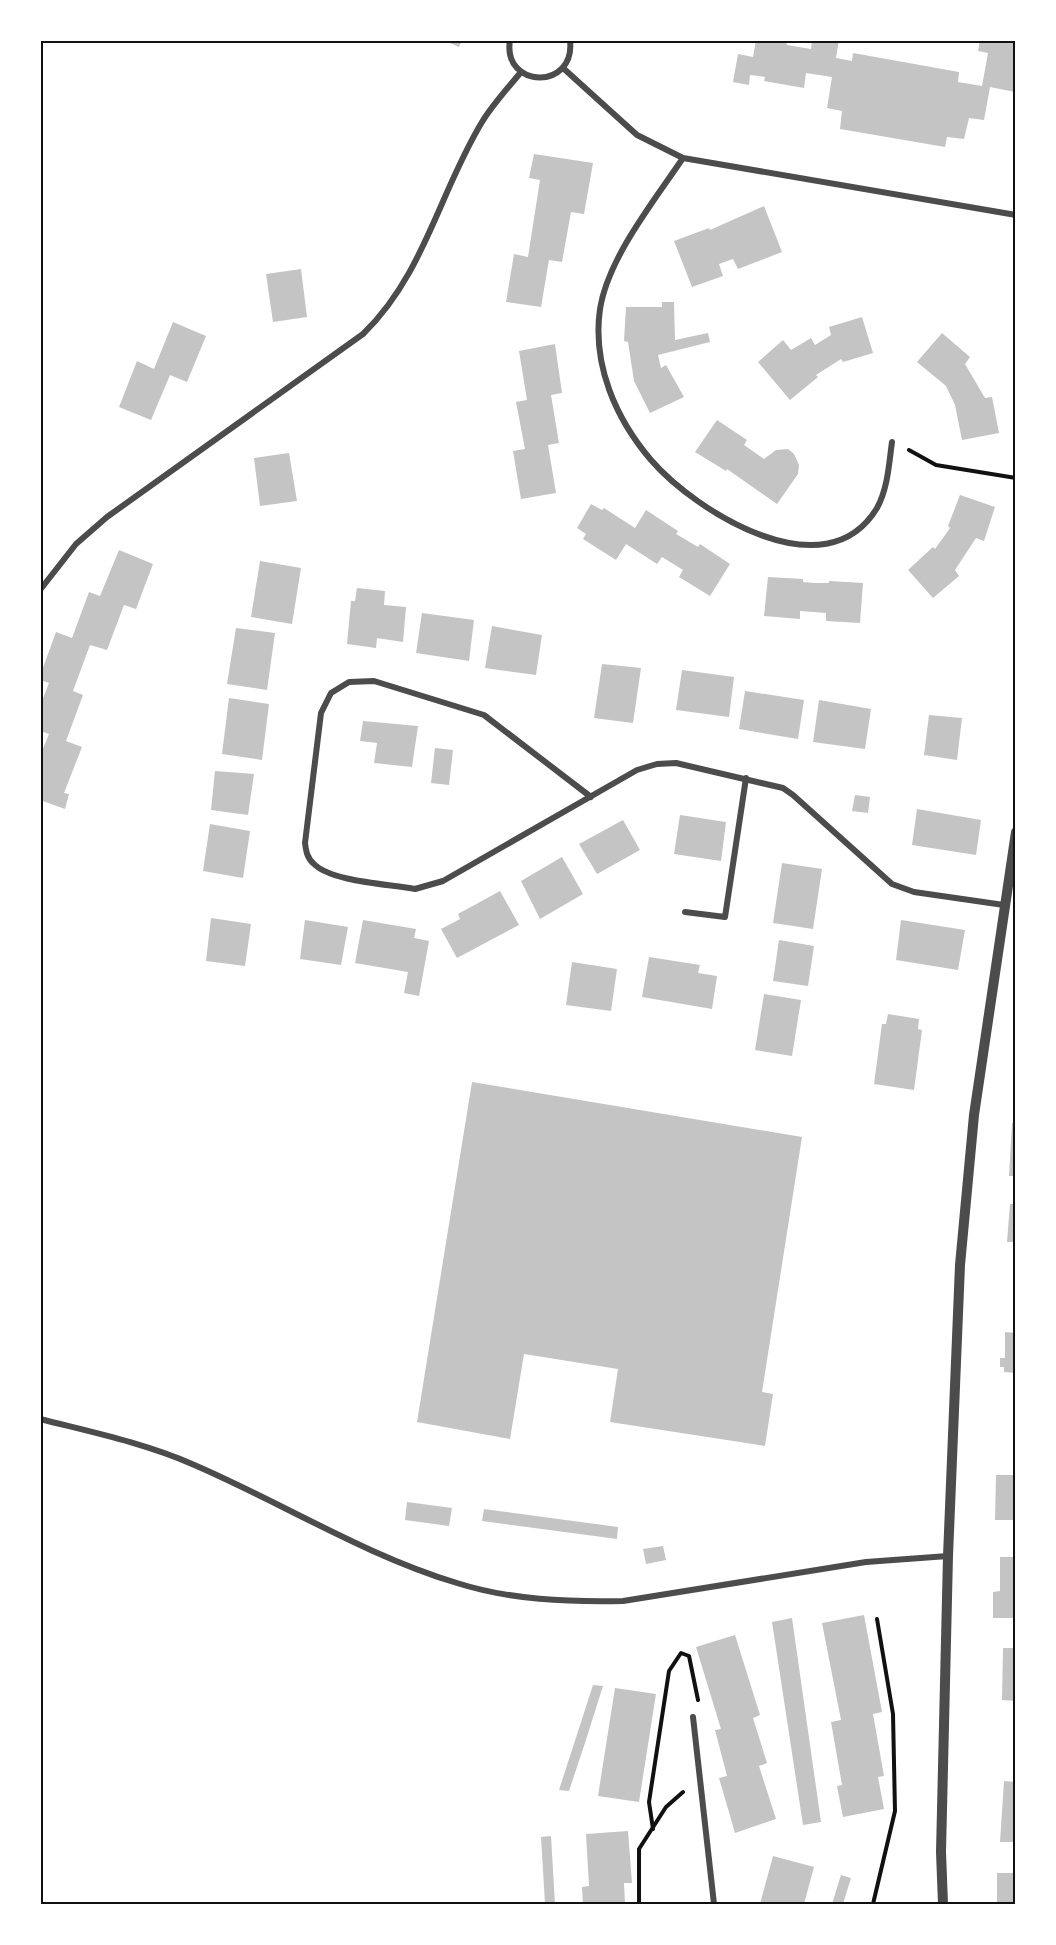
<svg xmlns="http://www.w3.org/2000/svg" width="1056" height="1945" viewBox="0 0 1056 1945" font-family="Barlow,sans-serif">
	<rect width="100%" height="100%" fill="#fff"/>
	<path fill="#c4c4c4" d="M443,40H462L459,47Z
		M756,40H785L787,45L811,49L812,40H839L836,58L852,61L853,53L959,72L958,82L982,86L988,53L978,51L980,40H1016L1015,92L990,87L984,120L969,118L964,139L947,137L945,147L840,129L842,111L827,108L832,77L806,73L804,88L764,81L765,77L750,75L749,85L733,82L738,54L753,57Z
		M534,154L593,163L584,214L571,212L562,262L549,260L541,307L506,302L514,254L528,257L540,180L529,178Z
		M764,206L782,252L738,269L733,259L719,264L723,276L692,287L674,241L709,228L710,230Z
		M301,269L307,317L273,322L266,274Z
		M662,302H674L675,340L708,333L710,342L658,355L661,368L666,365L684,397L650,413L634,381L628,342L624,341L626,307H662Z
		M862,317L873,353L843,362L841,359L816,375L818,377L790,400L758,362L783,340L791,350L811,338L815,345L831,335L829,327Z
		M173,322L206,336L187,382L170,375L151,420L119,407L137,361L154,369Z
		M942,333L970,357L965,364L985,398L992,397L999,433L962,440L955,405L946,386L917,362Z
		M555,344L562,393L551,395L559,443L548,445L556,493L521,499L513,451L525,449L516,402L527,400L519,351Z
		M717,420L747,440L744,445L764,459L776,450L788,449L794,454L799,465L798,474L777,504L727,469L726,471L695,452Z
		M289,453L297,501L260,506L254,458Z
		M960,495L995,507L984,541L976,538L955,570L959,576L933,598L908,570L933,547L935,549L950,528L948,526Z
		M591,504L602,510L604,508L635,528L646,510L678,531L676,534L698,547L700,544L730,564L710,596L679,577L683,570L662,557L657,564L626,544L616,560L583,539L586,534L577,528Z
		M119,550L153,564L136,609L124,605L107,650L90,645L73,691L83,695L66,741L82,747L64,793L69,794L65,809L40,800V756L49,734L40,731V706L49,683L40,680V676L56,632L72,638L89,592L100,596Z
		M260,561L301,568L292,624L251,617Z
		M768,577L803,579V582L814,583H829V581L863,583L860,623L826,621V613L800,611V619L764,616Z
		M357,588L385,591L384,605L406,607L403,642L377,638L376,648L347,644L351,601H355Z
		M422,613L474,620L469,661L416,653Z
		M492,626L542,635L536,675L485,668Z
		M236,628L275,633L267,690L227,684Z
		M602,664L641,668L633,723L594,718Z
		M682,670L734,677L729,717L676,710Z
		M745,691L804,700L798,739L739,729Z
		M229,698L269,704L262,760L222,754Z
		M819,700L871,709L865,749L813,742Z
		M929,715L962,718L957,760L924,755Z
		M363,721L418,726L412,767L374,763L377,743L360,741Z
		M435,748L453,750L449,785L431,783Z
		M215,771L254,774L248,815L211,810Z
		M855,795L870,797L868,813L852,811Z
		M917,809L981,820L976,855L912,845Z
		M680,815L726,822L721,861L674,854Z
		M623,820L640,850L597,874L579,844Z
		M210,824L250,831L243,878L203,871Z
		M562,857L583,894L540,919L521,881Z
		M782,863L822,869L813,929L773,923Z
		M500,891L519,925L457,958L441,929L460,919L458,914Z
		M211,918L251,924L245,966L206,961Z
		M305,920L348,927L341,965L300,959Z
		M363,920L416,929L414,938L429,941L419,996L404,993L408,972L355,963Z
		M901,920L965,930L958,970L896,960Z
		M779,940L814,946L808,986L773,981Z
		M649,957L700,965L698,973L717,976L712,1009L642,997Z
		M572,962L617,969L611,1011L566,1005Z
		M764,994L801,1000L792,1056L755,1050Z
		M888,1014L919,1019L918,1029L922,1030L914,1090L874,1084L882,1024H886Z
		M472,1082L802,1137L762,1392L773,1394L765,1446L610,1422L618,1369L524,1354L510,1439L417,1422Z
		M1012,1123H1016V1176H1009Z
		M1010,1204H1016V1242H1007Z
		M1005,1332L1016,1333V1373L1004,1372V1367H1000V1358H1005Z
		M996,1475H1016V1520H995Z
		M407,1502L452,1508L449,1526L405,1520Z
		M484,1509L618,1527L617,1539L482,1521Z
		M663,1546L666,1560L646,1564L643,1549Z
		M1000,1557H1016V1618H993V1592L1000,1591Z
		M864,1615L882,1712L873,1714L884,1776L878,1777L884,1809L843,1817L837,1786L842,1785L831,1722L841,1720L822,1623Z
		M792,1618L821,1822L803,1825L772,1622Z
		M735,1635L760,1715L753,1718L767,1763L759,1766L776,1819L735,1833L719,1778L727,1776L715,1730L721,1729L696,1647Z
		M1003,1648H1016V1701L1002,1700Z
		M593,1685L603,1686L585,1743L569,1791L559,1790Z
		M615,1688L656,1694L639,1802L598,1796Z
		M1004,1781L1016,1782V1842H1000Z
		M628,1831L632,1883H624L625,1904H583L582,1887L589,1886L586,1834Z
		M551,1836L555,1904H545L541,1837Z
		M773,1856L814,1867L804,1904H760Z
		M997,1873H1016V1904H997Z
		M841,1875L851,1878L843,1904H832Z"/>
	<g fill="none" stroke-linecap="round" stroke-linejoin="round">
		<path stroke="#111" stroke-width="4" d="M909,450L936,465L1016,478
			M653,1829L649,1802L669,1671L681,1653L689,1656L698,1700
			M639,1904V1849L666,1807L683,1792
			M873,1904L895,1811L893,1714L877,1619"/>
		<path stroke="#4c4c4c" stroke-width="6" d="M510,40C502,89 576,91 570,40
			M563,68L637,135L683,158L1016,215
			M683,158C654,201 608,258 600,309C592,365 616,419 651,460C696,512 826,593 877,508C888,488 889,463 892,442
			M40,590L76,544L107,517L363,334C424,275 439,193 482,122C493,104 508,88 521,72
			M591,797L484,715L374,681L349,682L331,693L321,713L305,843C306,851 307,858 314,864C332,882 389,884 415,889L443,881L637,770L657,764L676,763L783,788L793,795L892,884L914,892L1004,905
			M685,912L725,917L746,778
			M40,1419C91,1432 144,1443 192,1464C281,1502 364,1555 457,1583C510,1600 568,1602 623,1601L866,1562L948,1556
			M693,1717L714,1904"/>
		<path stroke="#4c4c4c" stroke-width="10" d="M943,1904L941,1852L948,1556L960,1265L974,1115L1016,832"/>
	</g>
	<rect width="1056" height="1945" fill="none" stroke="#ffffff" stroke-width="84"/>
	<rect x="42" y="42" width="972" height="1861" fill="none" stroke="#111" stroke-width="2"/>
</svg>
